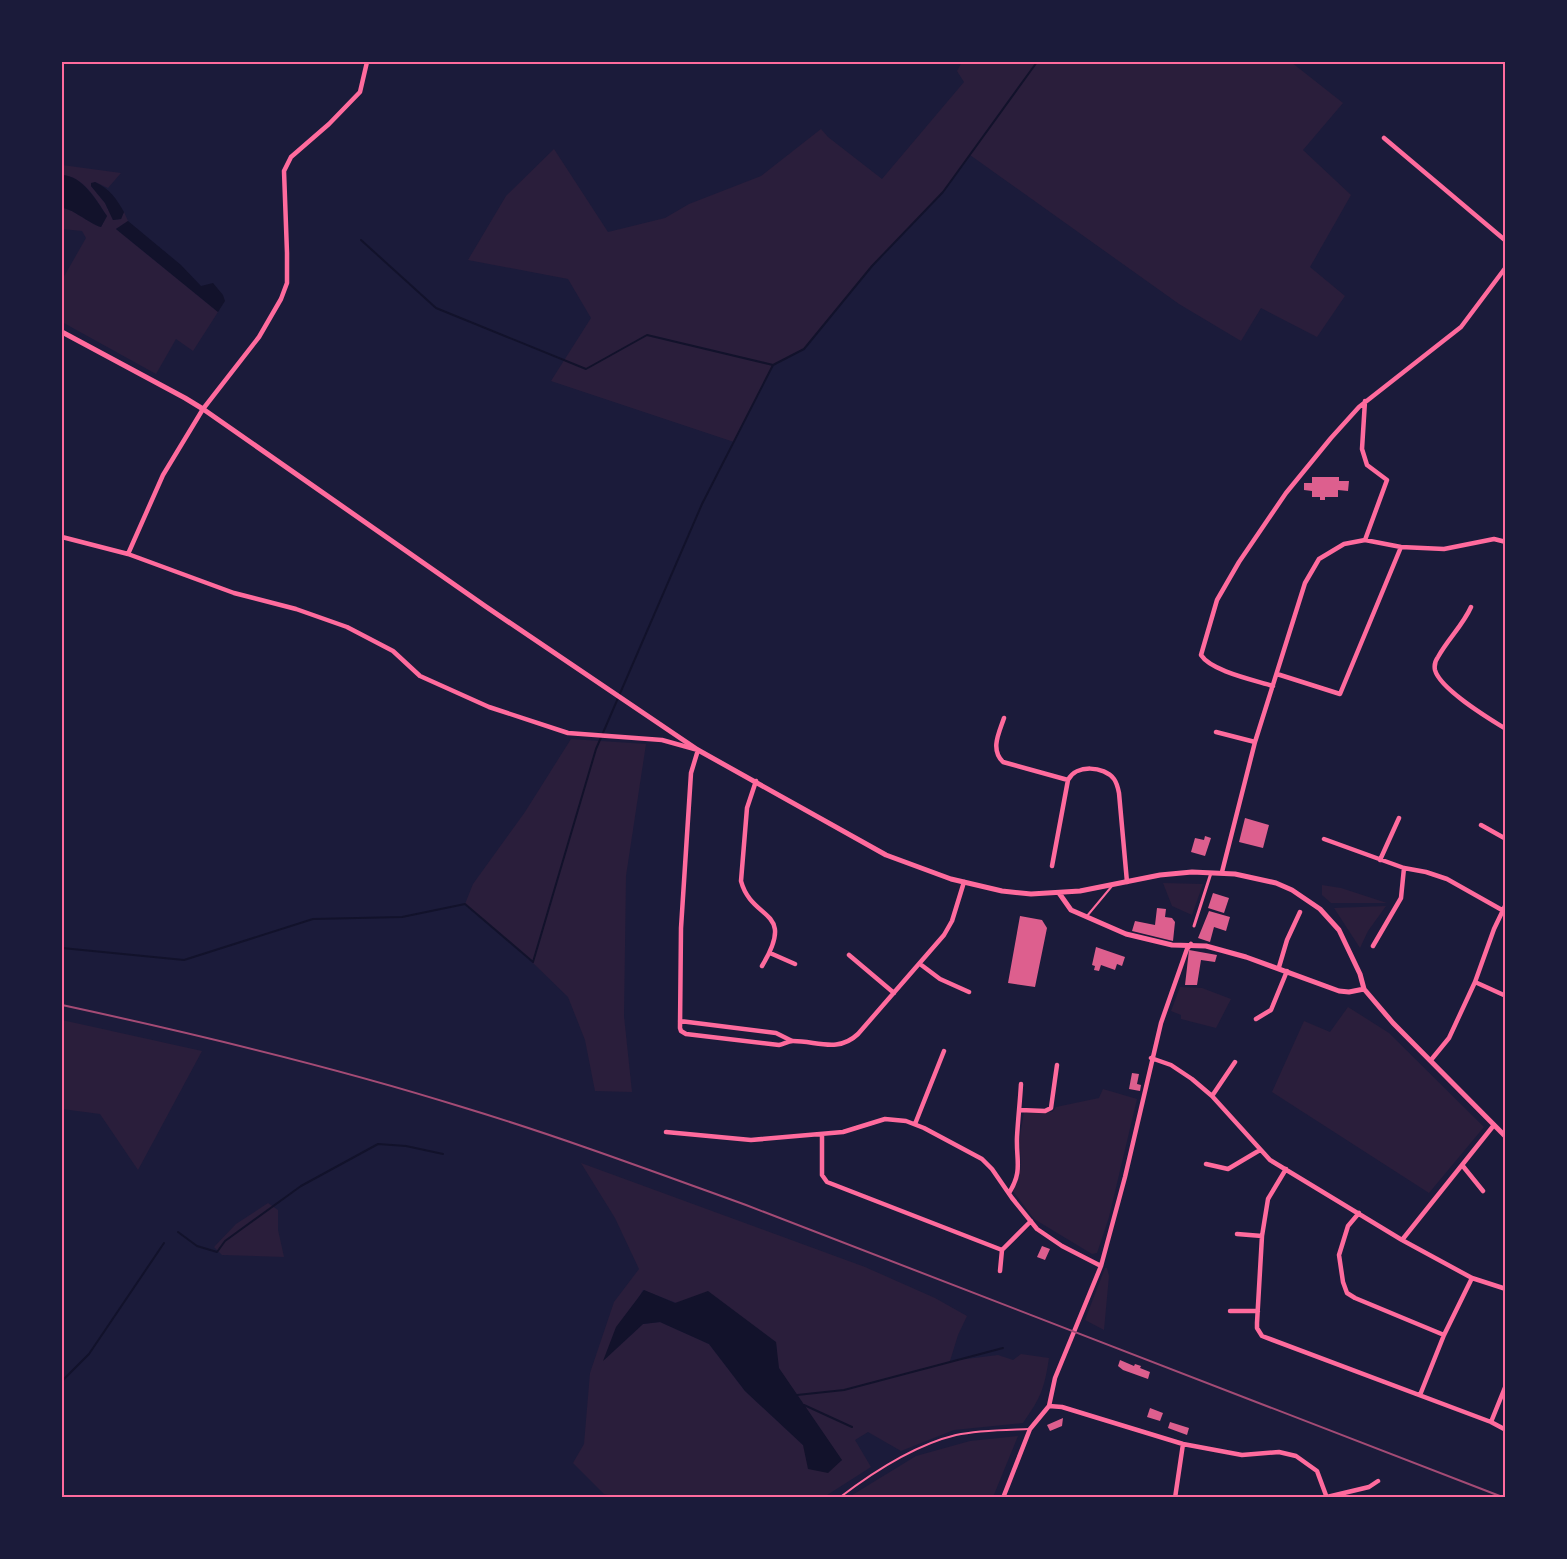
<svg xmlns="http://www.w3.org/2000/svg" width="1567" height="1559" viewBox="0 0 1567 1559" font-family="'Nunito Sans',sans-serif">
	<rect width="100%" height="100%" fill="#1b1b3a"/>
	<path fill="#2a1e3b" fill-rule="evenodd" d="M962,62H1291L1343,103L1303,150L1351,195L1310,267L1345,296L1317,337L1261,308L1241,341L1179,304L970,155L943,192L872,266L804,349L773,365L734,442L551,381L591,318L568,279L468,260L506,196L554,149L608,232L665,218L689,204L761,176L821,129L828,137L882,179L964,82L957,71Z
		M62,165L121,173L108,188L95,182L91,186L105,203L113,220L121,219L124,212L128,221L116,229L218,312L193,351L176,339L156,374L62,322V280L86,238L82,231L62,229V208C72,208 88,223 101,227L107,216C96,199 83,176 62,175Z
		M571,739L646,744L626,876L624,1016L632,1092L595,1091L585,1040L568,997L532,962L465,904L473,884L525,812Z
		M1163,883L1203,884L1192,915L1172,906Z
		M1322,885L1341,888L1387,903H1331L1322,895Z
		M1386,906L1368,931L1360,948L1334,908Z
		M1180,987L1202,988L1231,999L1216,1028L1181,1019V1015L1171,1011Z
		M1348,1007L1389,1033L1484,1127L1429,1193L1272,1092L1304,1021L1330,1032Z
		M62,1020L202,1051L138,1170L100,1114L62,1109Z
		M1103,1089L1137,1099L1109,1217L1097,1253L1092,1254L1034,1219L1013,1191C1024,1168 1020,1164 1020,1141C1020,1131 1023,1121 1024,1112H1052L1056,1107L1099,1098Z
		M581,1163L865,1267L935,1298L967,1316L958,1335L950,1361L998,1355L1013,1360L1021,1354L1049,1358C1044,1390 1041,1397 1023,1423L954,1430L901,1451L868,1432L855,1440L871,1467L824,1497H617L604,1494L573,1463L584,1444L590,1373L614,1302L639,1269L615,1218ZM643,1290L776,1342L778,1368L842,1461L803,1445L745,1391L709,1344L660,1322L643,1324L604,1360Z
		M268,1203L278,1210V1230L284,1257L222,1255L214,1247L236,1224Z
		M1105,1268H1107L1109,1276L1104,1330L1085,1320Z
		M1018,1436L993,1497H849L916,1456L970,1441Z"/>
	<path fill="#12122b" d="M62,175C83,176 96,200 107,216L101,227C88,223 72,208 62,208Z
		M95,182C110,189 116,198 124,212L121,219L113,220L105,203L91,186V183Z
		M128,221L181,265L201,286L213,283L223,295L225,301L218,312L116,229Z
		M644,1290L675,1303L708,1291L776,1342L779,1368L842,1460L828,1473L808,1469L803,1445L745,1391L709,1344L660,1322L643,1324L603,1361L616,1327Z"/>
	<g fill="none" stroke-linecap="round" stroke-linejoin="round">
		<path stroke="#12122b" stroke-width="2" d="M361,240L436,308L586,369L647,335L773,365
			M62,948L184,960L313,919L402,917L465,904L533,962L596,749L702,504L773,365L804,349L872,266L943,192L1037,62
			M178,1232L197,1246L217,1252L225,1241L301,1186L378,1144L406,1146L443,1154
			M62,1381L89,1354L164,1243
			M797,1395L844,1390L1003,1348
			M804,1405L852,1427"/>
	</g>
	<path fill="#dd5f8e" d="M1312,477H1339V481H1349L1348,491L1338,490V497H1325V500H1320V497H1312V491L1304,490V483H1312Z
		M1245,818L1269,825L1263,848L1239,842Z
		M1205,836L1211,838L1205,856L1191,852L1195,838L1204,840Z
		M1213,893L1229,898L1224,913L1208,908Z
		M1157,908L1166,909L1165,917L1172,918L1175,922L1173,941L1132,931L1135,921L1155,925Z
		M1209,911L1230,917L1226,931L1214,927L1210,942L1198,938Z
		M1020,916L1042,920L1047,928L1035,987L1008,983Z
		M1096,947L1125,957L1122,966L1117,964L1115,970L1101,965L1099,971L1094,970L1095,966L1092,965Z
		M1189,950L1217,955L1215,962L1201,960L1197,985H1185Z
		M1132,1073L1139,1074L1137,1084L1141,1085L1140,1091L1129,1089Z
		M1042,1246L1050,1249L1045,1260L1037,1257Z
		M1120,1360L1134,1366L1135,1364L1141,1366L1140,1368L1150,1372L1148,1379L1123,1370L1118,1366Z
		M1150,1408L1163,1413L1160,1421L1147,1417Z
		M1063,1418L1062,1426L1050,1431L1047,1425Z
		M1170,1422L1189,1428L1187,1435L1168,1428Z"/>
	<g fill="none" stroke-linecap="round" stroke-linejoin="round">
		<path stroke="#ff6b9d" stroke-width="2" d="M1087,916L1112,886
			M839,1498C873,1472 914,1445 956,1435C979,1430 1005,1430 1029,1429"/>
		<path stroke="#ff6b9d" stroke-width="3" d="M1194,926L1211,873"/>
		<path stroke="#ff6b9d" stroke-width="4.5" d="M1384,138L1506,241
			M62,537L128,554L234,593L296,609L347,627L393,651L420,676L489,707L568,733L662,740L698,750L691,773L681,928L680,1028L681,1031L686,1034L779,1045C784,1044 788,1041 793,1041C817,1041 838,1053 858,1034L944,935L952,921L964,882
			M1365,540L1387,480L1367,465L1362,449L1365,401
			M128,554L163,475L203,409L259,337L281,299L287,283V253L284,171L291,157L329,124L360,92L367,62
			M1471,607C1463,625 1448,639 1438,657C1435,661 1434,665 1435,670C1440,689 1488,718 1506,729
			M1277,674L1340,694L1401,547
			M1273,686C1254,680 1211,671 1201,655L1217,600L1239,562L1286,493L1331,438L1359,407L1461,327L1506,267
			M1004,718C999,733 990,749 1003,762L1068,780C1076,764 1104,766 1114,779C1117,783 1118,788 1119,793L1127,882
			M1216,732L1255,742
			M756,781L747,808L741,881C752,922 797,908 762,966
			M1481,825L1506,839
			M1324,839L1404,868L1426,872L1447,879L1502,910
			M1380,860L1399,818
			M1052,866L1068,780
			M1222,872L1255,742L1305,583L1319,559L1344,544L1365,540L1401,547L1444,549L1494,539L1506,542
			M1373,946L1401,898L1404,868
			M770,953L795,964
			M849,955L894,993
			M920,964L940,979L969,992
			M1279,967L1287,940L1300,912
			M1475,982L1506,996
			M1256,1019L1271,1010L1287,971
			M680,1021L776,1033L792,1041
			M1151,1058L1171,1065L1192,1079L1212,1096L1270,1160L1402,1240L1472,1278L1506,1289
			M1431,1060L1449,1038L1475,982L1494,929L1506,904
			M1212,1096L1235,1062
			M1020,1110L1045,1111L1051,1108L1057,1065
			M915,1124L944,1051
			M666,1132L751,1140L843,1132L885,1119L906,1121L924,1128L982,1159L992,1169L1012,1198L1037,1229L1062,1246L1101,1266
			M822,1135V1175L827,1182L1002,1250L1031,1221
			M1206,1164L1228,1169L1260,1150
			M1462,1165L1483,1191
			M1286,1169L1268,1199L1262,1236L1257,1323V1328L1262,1336L1491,1422L1506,1430
			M1009,1193C1023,1171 1016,1161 1017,1137C1018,1119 1020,1102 1021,1084
			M1359,1213L1348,1226L1339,1255L1343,1282L1347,1293L1355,1298L1444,1335
			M1237,1234L1262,1236
			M1402,1240L1494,1125
			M1000,1271L1002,1250
			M1230,1311H1258
			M1420,1395L1444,1335L1472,1278
			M1049,1406L1062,1407L1183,1444L1242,1455L1279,1452L1296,1456L1317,1471L1327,1498
			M1491,1422L1506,1385
			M1327,1497L1369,1487L1378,1481
			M1003,1498L1030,1429L1049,1406L1055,1378L1101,1266L1125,1177L1161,1023L1187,949L1191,944
			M1175,1498L1183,1444"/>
		<path stroke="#ff6b9d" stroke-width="5" d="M62,332L185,398L203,409L485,606L698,750L886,855L951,879L1002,891L1031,894L1080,891L1160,875L1192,872L1235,874L1276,883L1292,890L1320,909L1339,930L1360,974L1364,989L1393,1023L1506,1137
			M1059,893L1071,910L1126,934L1172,945L1206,946L1246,957L1339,991L1349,992L1364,989"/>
		<path stroke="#a44b75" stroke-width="2" d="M62,1005C196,1034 331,1066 462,1107C558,1136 652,1171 746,1205L1505,1498"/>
	</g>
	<rect width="1567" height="1559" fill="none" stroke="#1b1b3a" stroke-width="126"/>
	<rect x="63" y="63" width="1441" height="1433" fill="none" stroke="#ff6b9d" stroke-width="2"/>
</svg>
